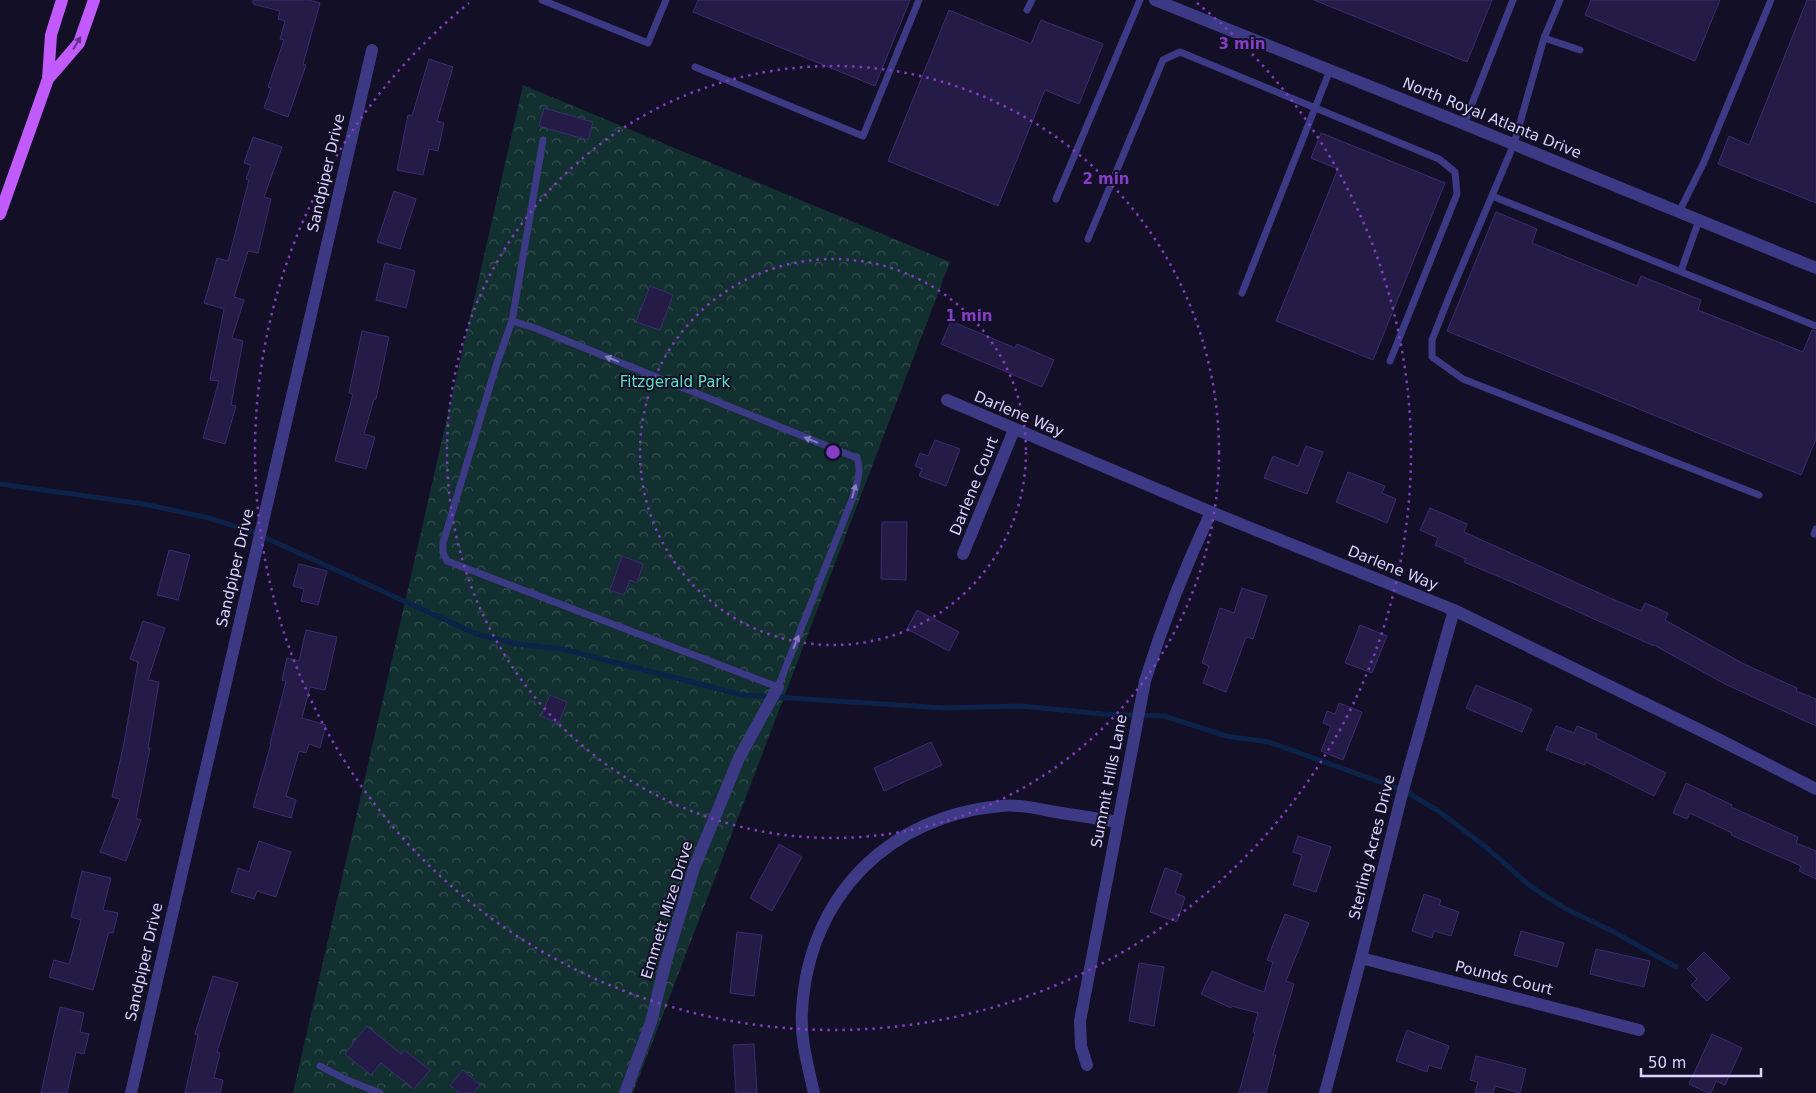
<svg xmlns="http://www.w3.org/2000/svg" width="1816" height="1093" viewBox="0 0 1816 1093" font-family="'DejaVu Sans',sans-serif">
	<defs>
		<pattern id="forest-crowns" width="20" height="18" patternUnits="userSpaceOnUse" patternTransform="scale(1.25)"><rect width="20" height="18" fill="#12302f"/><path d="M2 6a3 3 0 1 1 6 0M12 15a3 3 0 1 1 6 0" fill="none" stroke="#344d4e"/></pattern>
	</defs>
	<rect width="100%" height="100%" fill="#130f26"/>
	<path fill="url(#forest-crowns)" d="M523,85L950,262L633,1093H293Z"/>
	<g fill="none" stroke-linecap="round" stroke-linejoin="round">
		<path stroke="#0c2248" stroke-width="5" d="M0,484L144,504L209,518L253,532L476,634L517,644L562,649L743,695L945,708L1021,706L1103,714L1164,716L1226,736L1269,742L1405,791L1437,810L1486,847L1529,885L1564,908L1614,932L1676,967"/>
	</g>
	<path fill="#241b47" stroke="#3b2d73" d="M253,0H309L320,3L303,64L306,65L288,117L264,108L271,88L268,87L284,40L280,39L285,21L278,19L280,11L253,4Z
		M698,0H910L875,86L693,12Z
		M1314,0H1492L1467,62Z
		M1591,0H1720L1695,61L1585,15Z
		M1807,0H1816V203L1718,164L1729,136L1749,145Z
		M949,10L1031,44L1041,20L1103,44L1079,104L1045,90L998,206L888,161Z
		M429,59L453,67L437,121L444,123L438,151L429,149L423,175L397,170L408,115L412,116Z
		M544,108L593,122L588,140L539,126Z
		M1321,133L1445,183L1373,360L1276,321L1338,169L1311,158Z
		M253,137L282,147L264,197L271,199L258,253L248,251L234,297L244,300L232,338L243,341L231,405L236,406L225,444L203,438L219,381L210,380L224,309L204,303L217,258L228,261L249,180L246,179L251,165L244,163Z
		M394,191L416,199L400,249L377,242Z
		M1496,212L1537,229L1532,243L1637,286L1641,276L1701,300L1698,310L1803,352L1812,330L1816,331V439L1801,475L1447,331Z
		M385,263L415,271L406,308L376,300Z
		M650,286L673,295L660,330L636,322Z
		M951,321L1015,348L1017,344L1054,360L1042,387L941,344Z
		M362,331L389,337L376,399H374L364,434L375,437L366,469L335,461L353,394L349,393Z
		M935,440L960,449L946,486L919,476L922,469L915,466L920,453L928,456Z
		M1306,446L1323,452L1307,494L1264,478L1273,456L1298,466Z
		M1348,472L1385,486L1382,493L1396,499L1387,523L1336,502Z
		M1430,508L1467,524L1464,532L1610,598L1641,611L1645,603L1668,613L1665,620L1742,663L1797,688L1796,691L1816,699V726L1725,684L1654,645V646L1521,586L1464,562L1466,559L1435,545L1438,538L1420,530Z
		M882,522H907L906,580L881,579Z
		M169,550L190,555L178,600L157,595Z
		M622,556L643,564L637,583L630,580L624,595L610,590Z
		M299,564L327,571L318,605L301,601L304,589L293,586Z
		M1242,588L1267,596L1253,639L1246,637L1226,692L1203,683L1209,666L1202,663L1220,608L1234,613Z
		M917,610L959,632L949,651L907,629Z
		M143,621L165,628L148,680L159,682L148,748H150L136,818L141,820L126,861L100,852L120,799L112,797L124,743L138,662L130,659Z
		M1360,625L1387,636L1372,673L1345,663Z
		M306,630L337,637L325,690L310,687L302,718L326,725L320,748L309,744L306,753L299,751L286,796L296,800L291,818L253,807L271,744H270L286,681L282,680L287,658L299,661Z
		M1476,685L1532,709L1522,732L1466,708Z
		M550,695L567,702L559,723L541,716Z
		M1339,703L1362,712L1343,760L1321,751L1331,726L1323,723L1327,711L1335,714Z
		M1556,726L1574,733L1577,726L1597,734L1596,738L1666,773L1654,796L1586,762L1585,765L1546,750Z
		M931,742L942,765L884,791L874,768Z
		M1686,783L1732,805L1731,807L1798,837L1796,843L1816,851V879L1799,871L1801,866L1731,835L1732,833L1690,813L1687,819L1673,813Z
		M1298,836L1331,847L1316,892L1293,885L1302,855L1293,852Z
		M259,841L291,852L276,897L257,891L254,899L231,892L238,868L249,872Z
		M779,844L802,857L772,911L750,898Z
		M1165,868L1182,874L1175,893L1185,897L1177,922L1150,912Z
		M82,871L111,878L103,910L118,913L113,933L109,932L93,990L49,977L54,960L69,964L81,920L71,917Z
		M1424,894L1441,900L1439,905L1459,912L1451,936L1434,931L1432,938L1412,931Z
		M1285,914L1309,923L1286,981L1294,984L1273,1055H1276L1266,1093H1239L1255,1033L1253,1032L1258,1013L1232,1006L1231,1008L1201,994L1212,971L1250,987L1264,992L1273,962L1267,960Z
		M1521,931L1564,943L1557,967L1514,955Z
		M737,932L762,935L754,996L730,993Z
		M1596,949L1650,961L1644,987L1590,974Z
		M1704,952L1730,978L1707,1001L1691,985L1697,979L1687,969Z
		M1139,963L1164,967L1154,1026L1129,1021Z
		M213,976L238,983L217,1052L220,1053L214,1078L223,1080L220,1093H185L198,1035L195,1034Z
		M60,1007L84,1013L80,1032L89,1034L84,1054L76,1052L67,1093H41Z
		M367,1026L401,1054L404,1050L430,1070L414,1089L381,1063L371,1075L345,1054Z
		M1407,1030L1449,1046L1441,1069L1429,1065L1427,1072L1396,1061Z
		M1712,1034L1742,1048L1725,1085L1716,1081L1711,1093H1708L1689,1084Z
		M754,1044L757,1093H736L733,1045Z
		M1476,1056L1526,1069L1520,1093L1495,1086L1493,1093H1475L1478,1082L1470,1080Z
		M463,1070L480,1085L473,1093H460L450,1085Z"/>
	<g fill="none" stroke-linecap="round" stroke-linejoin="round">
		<path stroke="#3d3a85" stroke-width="7" d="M542,0L648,43L666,0
			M1027,10L1032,0
			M1544,38L1560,0
			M1580,50L1544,38L1514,144L1451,292L1432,340V357L1463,379L1759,495
			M695,67L863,136L919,0
			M1464,124L1513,0
			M1492,196L1816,326
			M1056,199L1140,0
			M1679,212L1704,162L1771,0
			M1088,239L1163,60L1180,52L1439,159L1455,172L1457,194L1390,361
			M1681,271L1699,220
			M1242,293L1330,70
			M512,321L535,328L857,458C862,471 857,483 853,497L778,687L447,561L443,553V543L496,366L512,321L543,140
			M1816,529L1814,534H1816
			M320,1066L347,1080L380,1093"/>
		<path stroke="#3d3a85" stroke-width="12" d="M1155,0L1464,124L1816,268
			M947,400L1211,512L1454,610L1718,739L1816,789
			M963,554L1014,430
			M1361,958L1639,1030
			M1087,1065L1081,1046L1080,1021L1145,681C1163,623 1185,567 1211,512
			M131,1093L372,50
			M625,1093L651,1022L666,961L694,868L739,758L778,687
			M814,1093C808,1066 800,1039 802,1011C808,897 888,816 1001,806C1017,804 1035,808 1050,811C1073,815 1095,818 1117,822
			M1325,1093L1361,958L1403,790L1454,610"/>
		<path stroke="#c25bff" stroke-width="12" d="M48,79L79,43L94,0
			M0,214L48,79L51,35L62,0"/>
	</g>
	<defs><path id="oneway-solid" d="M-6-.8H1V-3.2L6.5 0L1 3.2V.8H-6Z" transform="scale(1.25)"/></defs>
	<use fill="#623188" href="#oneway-solid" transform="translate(77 43) rotate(-59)"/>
	<g fill="#837fbc">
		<use href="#oneway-solid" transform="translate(612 359) rotate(-158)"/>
		<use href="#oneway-solid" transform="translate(811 440) rotate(-158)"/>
		<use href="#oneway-solid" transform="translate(854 491) rotate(-74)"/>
		<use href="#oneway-solid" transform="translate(796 642) rotate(-68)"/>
	</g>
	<g fill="none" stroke="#843dc5" stroke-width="2.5" stroke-dasharray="2.5 5">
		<circle cx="833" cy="452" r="193"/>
		<circle cx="833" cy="452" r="386"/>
		<path d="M1197 3A578 578 0 1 1 469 3"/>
	</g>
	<g text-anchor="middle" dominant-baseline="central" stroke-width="4" stroke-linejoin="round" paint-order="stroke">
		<g font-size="15" fill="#d9d4ff" stroke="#130f26">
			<text transform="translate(1492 118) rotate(22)">North Royal Atlanta Drive</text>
			<text transform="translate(326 173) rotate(-77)">Sandpiper Drive</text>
			<text transform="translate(1019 414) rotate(23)">Darlene Way</text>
			<text transform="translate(974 486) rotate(-68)">Darlene Court</text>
			<text transform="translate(235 568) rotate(-77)">Sandpiper Drive</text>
			<text transform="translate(1393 568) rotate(22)">Darlene Way</text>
			<text transform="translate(1109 781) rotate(-79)">Summit Hills Lane</text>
			<text transform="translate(1372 847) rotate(-76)">Sterling Acres Drive</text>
			<text transform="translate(667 910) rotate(-73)">Emmett Mize Drive</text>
			<text transform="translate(144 962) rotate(-77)">Sandpiper Drive</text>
			<text transform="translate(1504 978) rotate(14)">Pounds Court</text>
		</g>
		<g font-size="15" fill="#5fe0c0" stroke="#130f26">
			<text x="675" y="382">Fitzgerald Park</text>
		</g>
	</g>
	<circle cx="833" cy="452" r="8" fill="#843dc5" stroke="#130f26" stroke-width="2.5"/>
	<g font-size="15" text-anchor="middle" font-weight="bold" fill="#843dc5" stroke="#130f26" stroke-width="4" stroke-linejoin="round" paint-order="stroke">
		<text x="1242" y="49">3 min</text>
		<text x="1106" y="184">2 min</text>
		<text x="969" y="321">1 min</text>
	</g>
	<path d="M1641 1068v8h120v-8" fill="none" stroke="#d9d4ff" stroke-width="2.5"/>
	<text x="1648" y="1068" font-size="15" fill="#d9d4ff" stroke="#130f26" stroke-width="4" paint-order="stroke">50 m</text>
</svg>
